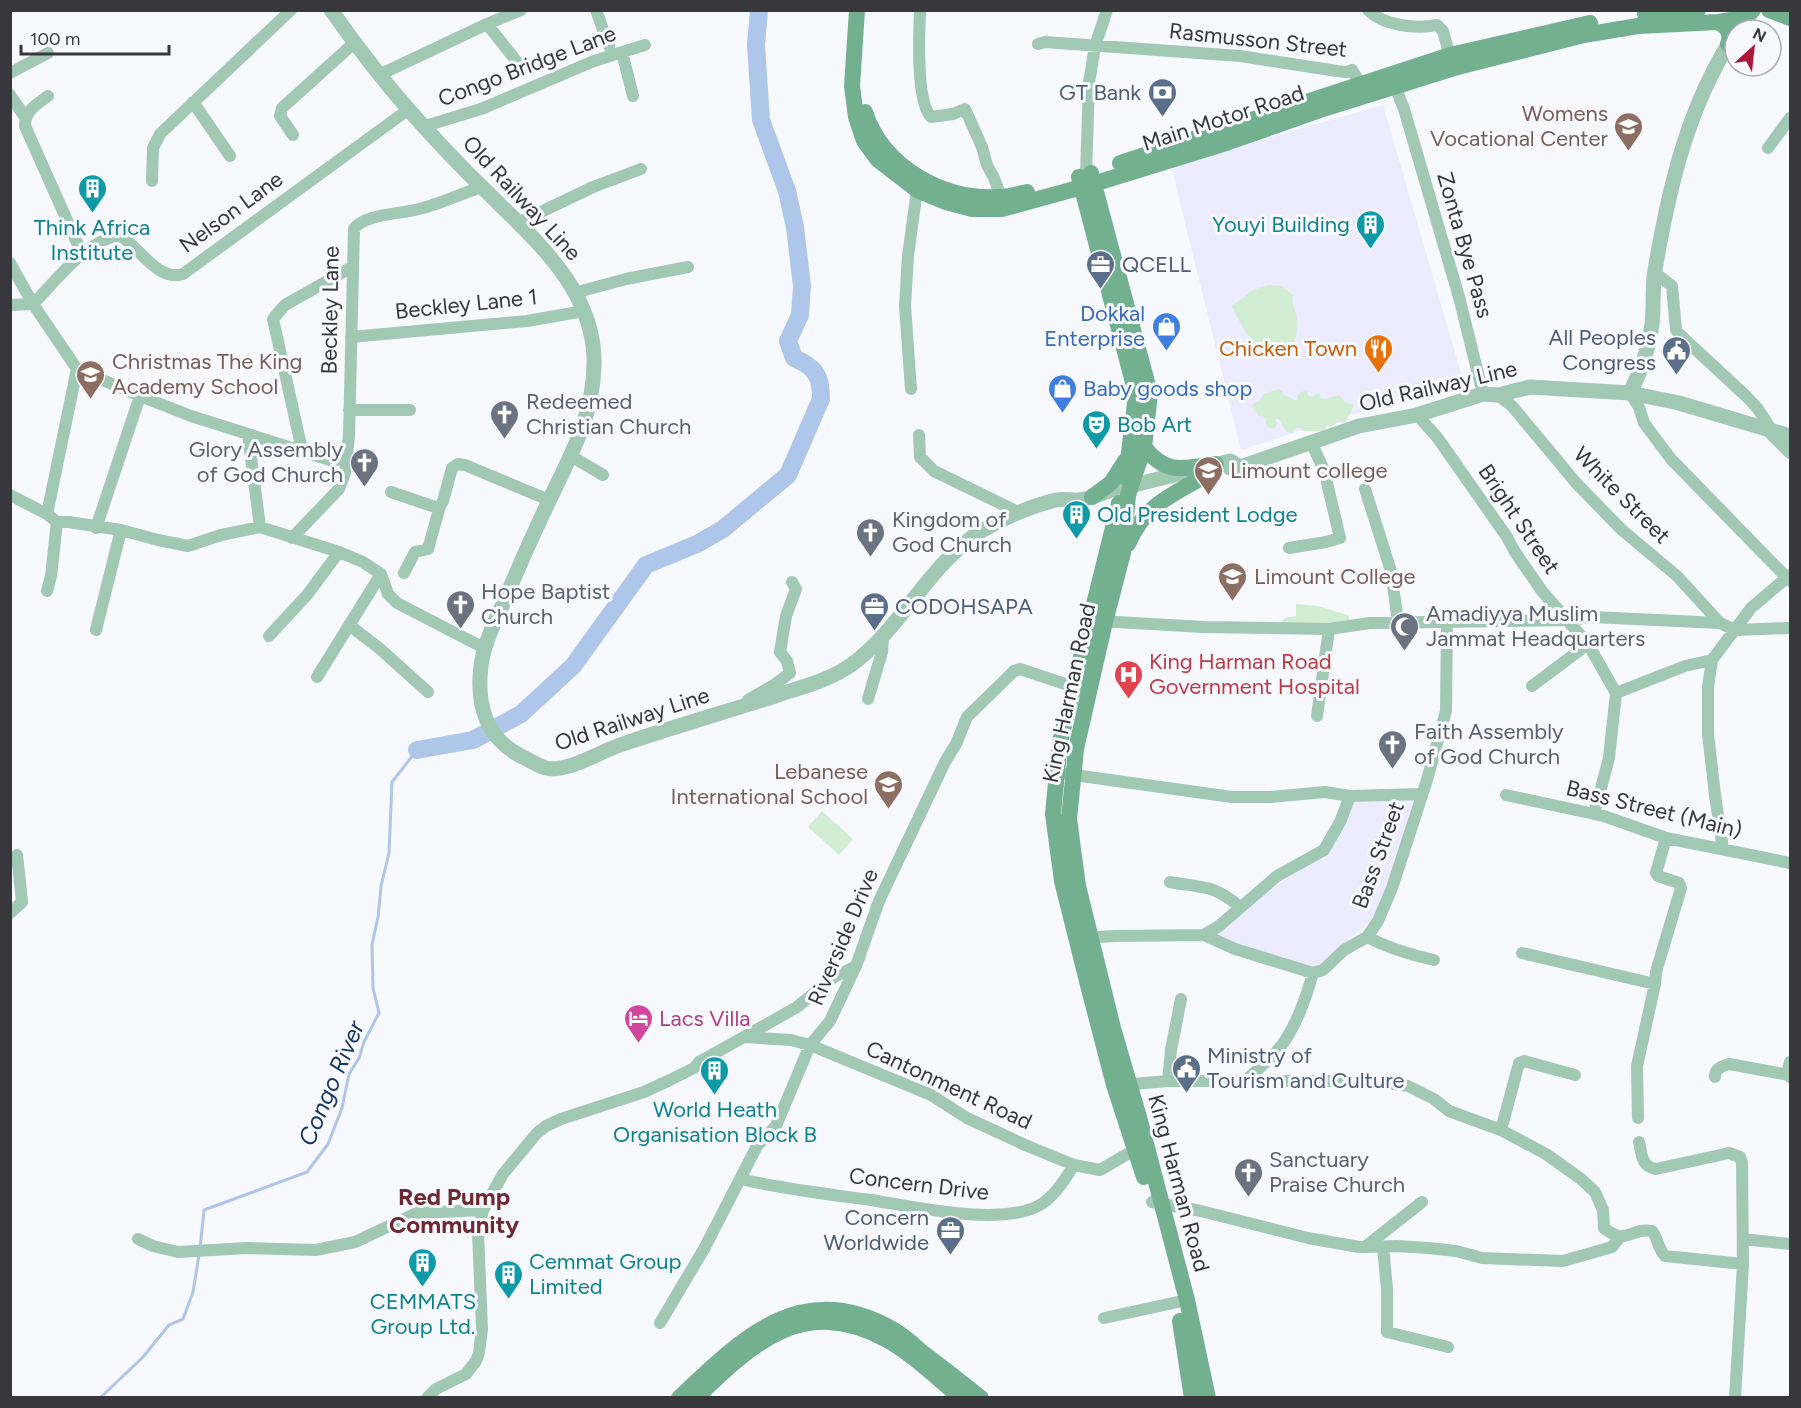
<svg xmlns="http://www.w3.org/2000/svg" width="1801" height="1408" viewBox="0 0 1801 1408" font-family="Figtree,sans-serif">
	<rect width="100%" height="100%" fill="#f8f8ff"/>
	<path fill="#edecff" d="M1383,105L1463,380L1241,450L1171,166Z
		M1414,796L1397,862L1376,916L1315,968L1210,936L1319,854L1350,797Z"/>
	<path fill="#d1edd4" d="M1268,285L1282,286L1293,295C1291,302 1294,307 1296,313C1299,328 1296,338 1291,351C1283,352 1274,353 1267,351C1251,346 1238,320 1232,306L1253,290Z
		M1279,389L1283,391L1282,394L1295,400H1298L1297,396L1300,392L1307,391L1308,396L1312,397L1316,394H1320L1321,398L1325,399L1339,395L1345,402L1354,405L1345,423L1339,422L1330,427L1326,426L1325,431H1304L1300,428H1296L1292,433L1286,432L1279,419H1276L1277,425L1274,429L1268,428L1265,421L1268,419L1262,416H1258L1255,408L1252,407L1253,404L1260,400L1263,394Z
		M1296,604L1318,606L1348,615L1351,625L1280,624L1285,618L1296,616Z
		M822,811L853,839L839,855L808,827Z"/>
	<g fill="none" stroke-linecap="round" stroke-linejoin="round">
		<path stroke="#aec6ea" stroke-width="3" d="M200,1249L204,1210L307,1172L328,1144L342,1108L349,1074L359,1058L364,1042L379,1013L373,988L372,945L378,917L381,886L389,853L392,782L417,750
			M100,1398L143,1357L169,1325L183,1319L193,1292L199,1255"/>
		<path stroke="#aec6ea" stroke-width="18" d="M417,750L473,740L521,714L573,666L646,565L697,544L723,529L788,475L821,399C821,375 815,367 794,358L788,341L800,315L802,286L795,227L787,191L761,120L756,45L759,10"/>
		<path stroke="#a1c8b2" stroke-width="12" d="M596,10L609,46
			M1368,10C1384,26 1416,29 1437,25L1443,31L1451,60
			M920,11C919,34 916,101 931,117L953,114L965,109L982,147L987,165L994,178L1001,197
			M487,24L517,62
			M1038,44L1045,42L1240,56L1337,71L1347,72L1352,70L1365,91
			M622,52L633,96
			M10,73L48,53
			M381,74L487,24L521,10
			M1392,79L1404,109L1459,297L1483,394
			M10,95L25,117
			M48,96C36,105 25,110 25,126L82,254
			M193,102L230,156
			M425,126L481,109L594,61L645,45
			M293,135L280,116L282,108L354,43
			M1768,148L1790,118
			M1086,174L1089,83L1095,46L1107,10
			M152,181L153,148L160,134L291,10
			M518,223L593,187L641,169
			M10,263L33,304L77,369L47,514
			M1655,273L1672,286L1676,330L1678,333L1747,397L1758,409L1772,431
			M574,293L626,279L688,267
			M33,304C58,279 83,243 119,235C139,246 157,282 183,274L409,109
			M10,305L33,304
			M351,337L527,321L584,311
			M77,369L140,396L191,416L330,460H337L347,456
			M911,389L905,306L908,256L917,190
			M1630,393L1639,407L1644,423L1671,459L1790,581
			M1498,395L1512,406L1577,484L1622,530L1677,576L1720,623
			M349,410H410
			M1417,415L1437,437L1507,537L1515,552L1542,591L1588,644L1616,693L1609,758L1594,814
			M1767,430L1790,453
			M248,434L260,527
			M919,435L920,457L934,471L1018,512
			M302,450L273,319L285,305L352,267
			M571,456L603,475
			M1365,489L1391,571L1398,622
			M391,492L435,507L440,506L443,501L452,468L458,464L465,465L549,500
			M10,495L47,514L57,522H69L121,530L158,540L188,546L221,535L260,527L339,552L363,562L381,574L388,594L397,603L486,649
			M96,528L140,396
			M292,538L339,489L345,473L349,435L354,229C363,214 402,214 419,209C440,204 461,194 481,187
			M1289,548L1326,542L1340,538L1324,470L1311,442
			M404,573L415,552L428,549L440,506
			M47,591L51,576L57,522
			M1098,621L1204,627L1329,629L1370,623L1567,620L1592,617L1720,623L1735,630L1790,628
			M349,625L379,648L428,692
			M96,630L121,530
			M269,636L307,595L339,552
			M317,677L381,574
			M1532,686L1588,644
			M1616,693L1685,666L1712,660
			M868,699L882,652L883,637
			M748,700L774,685L790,673L787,661L780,652L786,616L796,589L792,582
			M1317,716L1329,629
			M1067,774L1232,797H1270L1325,792L1350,796L1421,794
			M1506,795L1604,816L1666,838L1790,863
			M1723,849L1715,795L1708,734V687L1712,660L1751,608L1790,575
			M1170,882C1203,888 1213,884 1240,907
			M10,913L22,902L17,855
			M1204,935L1219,926L1277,876L1324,850L1340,822L1350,796
			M1367,937C1388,948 1411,955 1434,960
			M1083,938L1114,936L1204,935L1235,949L1313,973L1323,970L1344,950L1367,937L1378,921L1392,888L1427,780L1446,711L1447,622
			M1522,953L1655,984
			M744,1037L797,1007L834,977L856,966
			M1790,1062L1788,1070L1790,1077
			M1715,1077C1715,1068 1721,1067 1729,1064L1789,1075
			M1168,1081L1171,1050L1181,999
			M1245,1081C1256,1071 1267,1062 1277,1051C1294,1032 1306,998 1313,973
			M1121,1085L1168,1081H1371L1408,1086L1434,1099L1449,1111L1501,1130L1546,1154L1581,1179L1595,1192L1603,1210L1604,1228C1628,1247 1629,1227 1652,1231C1658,1239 1658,1248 1665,1256L1743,1264
			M1638,1118L1637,1066L1655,984L1656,972L1681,888L1679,883L1658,876L1656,873L1666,838
			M1501,1130L1519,1063L1524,1061L1575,1075
			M1639,1142C1642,1155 1641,1166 1656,1169L1729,1153L1740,1157L1742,1163L1743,1264L1735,1398
			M740,1179C783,1189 827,1194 871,1200C914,1207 999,1226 1038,1206C1054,1198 1065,1179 1074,1165
			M1152,1202L1201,1211L1308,1238L1359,1247H1365L1422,1202
			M138,1239L153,1246L178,1252L247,1248L316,1250L355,1242L417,1213L483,1210
			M1743,1239L1790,1244
			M1365,1247L1397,1246L1428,1248L1456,1251L1482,1258L1563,1261L1612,1247L1620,1237
			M1383,1247L1387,1289V1332L1448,1347
			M1104,1318L1187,1300
			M660,1323L704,1249L757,1146L776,1126L810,1045L830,1021L856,966L879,901L945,762L956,744L967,717L1014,671L1020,669L1080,689
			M427,1398L436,1389L466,1374L476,1361L479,1353L482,1329L478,1233L483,1210L503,1174L537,1133L546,1126L561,1119L644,1092L670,1080L694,1068L699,1062L744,1037L791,1040L810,1045L931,1095L967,1118L1025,1145L1074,1165L1100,1170L1141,1146"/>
		<path stroke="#a1c8b2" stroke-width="15" d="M331,10C355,44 381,78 409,110C433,137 459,165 485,190C534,239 596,290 594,365C593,417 571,454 550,499C534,532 519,566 505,600C496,618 483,647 481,666C476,706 487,741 525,758C531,761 539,766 546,768C567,773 599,752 620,745C672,727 726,712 778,695C802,687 830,680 851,665C902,628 930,562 983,530C1006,517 1031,506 1056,500C1065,498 1071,501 1079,500C1095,498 1110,490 1124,485L1130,486L1230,461L1240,467
			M1630,393C1641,371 1649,349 1652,324C1654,306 1652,287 1655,270C1669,187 1688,105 1735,34
			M1230,468L1240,467L1359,426L1417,415L1483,394L1498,395L1530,387L1630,393L1679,403L1790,436"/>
		<path stroke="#73b090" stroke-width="16" d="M857,10L852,86L856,117L864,141L878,160L917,190L946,202L972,209H1002L1093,184L1226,143L1326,108L1454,68L1584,35L1638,26L1718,22L1745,18L1753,10
			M1769,10L1790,18
			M1645,14L1698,10
			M1718,22C1727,27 1732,33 1728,44
			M865,112C883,167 943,201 1000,197C1009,197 1018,194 1027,192
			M1120,163L1450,55L1590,23
			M1091,173L1150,393L1144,447L1128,495L1123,553L1105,622L1076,749L1069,819L1078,886L1113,1028L1139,1117L1187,1300L1208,1398
			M1079,177L1136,394L1126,478
			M1144,447C1167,476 1183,468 1216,464
			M1092,497L1111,483L1125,461
			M1119,503L1060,742L1053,814L1062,881L1089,989L1114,1085L1144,1177
			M1128,544C1145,505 1170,496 1205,476
			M1180,1321L1192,1398
			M679,1398C743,1337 803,1277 894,1330C904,1336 914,1345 923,1353C943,1368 962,1383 981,1398
			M696,1398C753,1343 803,1295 885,1339C910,1352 938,1379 961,1398"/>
	</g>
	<defs>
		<symbol id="bank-pin" viewBox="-11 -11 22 30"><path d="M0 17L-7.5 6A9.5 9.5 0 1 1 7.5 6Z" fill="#5c6f8a" stroke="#f8f8ff"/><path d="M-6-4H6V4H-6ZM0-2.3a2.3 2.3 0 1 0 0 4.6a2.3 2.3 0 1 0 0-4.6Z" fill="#fff"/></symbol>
		<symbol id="university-pin" viewBox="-11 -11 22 30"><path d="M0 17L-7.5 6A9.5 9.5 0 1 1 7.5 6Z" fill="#8d6e63" stroke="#f8f8ff"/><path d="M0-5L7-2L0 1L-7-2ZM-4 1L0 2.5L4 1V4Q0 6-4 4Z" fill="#fff"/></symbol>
		<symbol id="building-pin" viewBox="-11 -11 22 30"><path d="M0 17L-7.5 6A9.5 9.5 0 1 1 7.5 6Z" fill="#0f9aa8" stroke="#f8f8ff"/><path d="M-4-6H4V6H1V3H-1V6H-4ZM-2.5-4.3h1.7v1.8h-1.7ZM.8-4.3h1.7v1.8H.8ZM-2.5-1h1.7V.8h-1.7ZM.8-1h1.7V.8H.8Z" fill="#fff"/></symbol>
		<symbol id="office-pin" viewBox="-11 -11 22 30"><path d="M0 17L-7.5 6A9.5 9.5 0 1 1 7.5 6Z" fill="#5c6f8a" stroke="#f8f8ff"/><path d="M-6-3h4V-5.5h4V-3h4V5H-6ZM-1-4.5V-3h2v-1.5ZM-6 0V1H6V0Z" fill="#fff"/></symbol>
		<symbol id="shop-pin" viewBox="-11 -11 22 30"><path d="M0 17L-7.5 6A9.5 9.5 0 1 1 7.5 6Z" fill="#3f7fe0" stroke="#f8f8ff"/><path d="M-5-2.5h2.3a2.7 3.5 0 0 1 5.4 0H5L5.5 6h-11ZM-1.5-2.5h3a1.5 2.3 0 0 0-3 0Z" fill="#fff"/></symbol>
		<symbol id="restaurant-pin" viewBox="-11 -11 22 30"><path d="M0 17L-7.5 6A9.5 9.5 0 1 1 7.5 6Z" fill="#e8710a" stroke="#f8f8ff"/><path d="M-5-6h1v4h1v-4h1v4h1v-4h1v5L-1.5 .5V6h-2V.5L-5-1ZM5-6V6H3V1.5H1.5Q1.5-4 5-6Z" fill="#fff"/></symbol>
		<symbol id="civic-pin" viewBox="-11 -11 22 30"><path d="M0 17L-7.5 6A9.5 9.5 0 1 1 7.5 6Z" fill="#5c6f8a" stroke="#f8f8ff"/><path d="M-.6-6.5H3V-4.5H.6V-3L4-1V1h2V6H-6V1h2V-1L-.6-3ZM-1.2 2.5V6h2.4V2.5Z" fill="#fff"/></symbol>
		<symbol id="school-pin" viewBox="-11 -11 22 30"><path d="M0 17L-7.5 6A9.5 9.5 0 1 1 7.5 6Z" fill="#8d6e63" stroke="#f8f8ff"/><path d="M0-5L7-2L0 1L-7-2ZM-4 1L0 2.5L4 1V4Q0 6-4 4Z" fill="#fff"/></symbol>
		<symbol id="church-pin" viewBox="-11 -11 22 30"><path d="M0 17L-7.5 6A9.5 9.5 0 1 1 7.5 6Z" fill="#6b7280" stroke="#f8f8ff"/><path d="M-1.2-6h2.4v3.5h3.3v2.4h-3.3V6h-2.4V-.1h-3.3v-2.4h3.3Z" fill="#fff"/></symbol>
		<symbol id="theatre-pin" viewBox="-11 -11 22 30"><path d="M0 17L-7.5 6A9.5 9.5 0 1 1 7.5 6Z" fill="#0f9aa8" stroke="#f8f8ff"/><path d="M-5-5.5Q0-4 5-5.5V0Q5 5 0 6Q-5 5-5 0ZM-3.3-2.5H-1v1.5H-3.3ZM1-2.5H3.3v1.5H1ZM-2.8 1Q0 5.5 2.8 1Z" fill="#fff"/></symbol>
		<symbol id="mosque-pin" viewBox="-11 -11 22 30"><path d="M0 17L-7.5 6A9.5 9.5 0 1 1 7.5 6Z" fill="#6b7280" stroke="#f8f8ff"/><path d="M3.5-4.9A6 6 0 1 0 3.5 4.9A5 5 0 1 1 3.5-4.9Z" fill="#fff"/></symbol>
		<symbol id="hospital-pin" viewBox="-11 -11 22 30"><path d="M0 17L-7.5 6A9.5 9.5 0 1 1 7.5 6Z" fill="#e0444e" stroke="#f8f8ff"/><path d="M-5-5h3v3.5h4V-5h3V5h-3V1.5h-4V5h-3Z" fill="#fff"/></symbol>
		<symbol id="hotel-pin" viewBox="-11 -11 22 30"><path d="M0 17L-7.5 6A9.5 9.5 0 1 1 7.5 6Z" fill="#d1479c" stroke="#f8f8ff"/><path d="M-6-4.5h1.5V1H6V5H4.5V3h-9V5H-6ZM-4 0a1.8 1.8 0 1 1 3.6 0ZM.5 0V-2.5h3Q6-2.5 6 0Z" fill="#fff"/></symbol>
	</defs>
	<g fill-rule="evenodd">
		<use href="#bank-pin" x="1146" y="76" width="33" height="45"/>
		<use href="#university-pin" x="1612" y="110" width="33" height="45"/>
		<use href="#building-pin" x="76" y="172" width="33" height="45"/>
		<use href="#building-pin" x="1354" y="208" width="33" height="45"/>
		<use href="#office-pin" x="1084" y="248" width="33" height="45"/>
		<use href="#shop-pin" x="1150" y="310" width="33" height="45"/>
		<use href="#restaurant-pin" x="1362" y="332" width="33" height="45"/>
		<use href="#civic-pin" x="1660" y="334" width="33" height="45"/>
		<use href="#school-pin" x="74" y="358" width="33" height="45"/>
		<use href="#shop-pin" x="1046" y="372" width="33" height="45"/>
		<use href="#church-pin" x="488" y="398" width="33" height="45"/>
		<use href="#theatre-pin" x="1080" y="408" width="33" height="45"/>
		<use href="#church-pin" x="348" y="446" width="33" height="45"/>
		<use href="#school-pin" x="1192" y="454" width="33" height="45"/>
		<use href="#building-pin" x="1060" y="498" width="33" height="45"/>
		<use href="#church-pin" x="854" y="516" width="33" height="45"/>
		<use href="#university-pin" x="1216" y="560" width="33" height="45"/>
		<use href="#church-pin" x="444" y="588" width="33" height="45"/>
		<use href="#office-pin" x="858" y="590" width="33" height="45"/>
		<use href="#mosque-pin" x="1388" y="610" width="33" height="45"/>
		<use href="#hospital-pin" x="1112" y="658" width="33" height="45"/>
		<use href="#church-pin" x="1376" y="728" width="33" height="45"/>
		<use href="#school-pin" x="872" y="768" width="33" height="45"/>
		<use href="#hotel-pin" x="622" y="1002" width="33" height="45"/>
		<use href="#civic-pin" x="1170" y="1052" width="33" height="45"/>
		<use href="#building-pin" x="698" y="1054" width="33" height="45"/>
		<use href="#church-pin" x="1232" y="1156" width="33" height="45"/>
		<use href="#office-pin" x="934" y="1214" width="33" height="45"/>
		<use href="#building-pin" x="406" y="1246" width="33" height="45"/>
		<use href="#building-pin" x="492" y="1258" width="33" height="45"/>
	</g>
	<g text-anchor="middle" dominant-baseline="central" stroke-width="6" stroke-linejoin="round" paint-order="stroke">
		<g font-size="22" fill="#37373c" stroke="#f8f8ff">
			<text transform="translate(1258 40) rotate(6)">Rasmusson Street</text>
			<text transform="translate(527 66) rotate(-21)">Congo Bridge Lane</text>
			<text transform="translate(1223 118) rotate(-18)">Main Motor Road</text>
			<text transform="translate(522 198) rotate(47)">Old Railway Line</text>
			<text transform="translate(231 212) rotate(-36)">Nelson Lane</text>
			<text transform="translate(1465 245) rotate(74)">Zonta Bye Pass</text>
			<text transform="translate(466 304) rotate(-6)">Beckley Lane 1</text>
			<text transform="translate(330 310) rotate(-89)">Beckley Lane</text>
			<text transform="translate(1438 386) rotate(-13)">Old Railway Line</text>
			<text transform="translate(1622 495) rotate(45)">White Street</text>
			<text transform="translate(1519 519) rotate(56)">Bright Street</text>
			<text transform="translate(1069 693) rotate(-78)">King Harman Road</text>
			<text transform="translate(632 719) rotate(-18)">Old Railway Line</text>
			<text transform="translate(1654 809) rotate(14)">Bass Street (Main)</text>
			<text transform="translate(1378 855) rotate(-70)">Bass Street</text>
			<text transform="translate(843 937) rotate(-67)">Riverside Drive</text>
			<text transform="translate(949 1085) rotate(25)">Cantonment Road</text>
			<text transform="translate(1179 1183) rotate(75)">King Harman Road</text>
			<text transform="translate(919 1184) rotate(7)">Concern Drive</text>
		</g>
		<g font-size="22" fill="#4e5e75" stroke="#f8f8ff" text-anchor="end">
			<text x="1141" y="92">GT Bank</text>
			<text x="1122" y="264" text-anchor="start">QCELL</text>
			<text x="1656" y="337">All Peoples<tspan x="1656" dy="25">Congress</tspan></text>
			<text x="895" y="606" text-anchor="start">CODOHSAPA</text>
			<text x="1207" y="1055" text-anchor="start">Ministry of<tspan x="1207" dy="25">Tourism and Culture</tspan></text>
			<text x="929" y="1217">Concern<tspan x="929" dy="25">Worldwide</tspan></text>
		</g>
		<g font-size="22" fill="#785e54" stroke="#f8f8ff" text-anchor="start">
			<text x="1608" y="113" text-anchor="end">Womens<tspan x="1608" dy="25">Vocational Center</tspan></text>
			<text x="112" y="361">Christmas The King<tspan x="112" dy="25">Academy School</tspan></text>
			<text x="1230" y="470">Limount college</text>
			<text x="1254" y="576">Limount College</text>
			<text x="868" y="771" text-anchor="end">Lebanese<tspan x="868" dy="25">International School</tspan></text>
		</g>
		<g font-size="22" fill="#0d838f" stroke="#f8f8ff">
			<text x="1350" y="224" text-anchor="end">Youyi Building</text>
			<text x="92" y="227">Think Africa<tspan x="92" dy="25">Institute</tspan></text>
			<text x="1117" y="424" text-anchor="start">Bob Art</text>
			<text x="1097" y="514" text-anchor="start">Old President Lodge</text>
			<text x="715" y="1109">World Heath<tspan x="715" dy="25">Organisation Block B</tspan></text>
			<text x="529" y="1261" text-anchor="start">Cemmat Group<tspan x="529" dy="25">Limited</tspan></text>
			<text x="423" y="1301">CEMMATS<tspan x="423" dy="25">Group Ltd.</tspan></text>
		</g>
		<g font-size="22" fill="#366cbe" stroke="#f8f8ff" text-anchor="end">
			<text x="1145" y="313">Dokkal<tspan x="1145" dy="25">Enterprise</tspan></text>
			<text x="1083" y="388" text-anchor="start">Baby goods shop</text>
		</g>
		<g font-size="22" fill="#c56008" stroke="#f8f8ff" text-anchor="end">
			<text x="1357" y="348">Chicken Town</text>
		</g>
		<g font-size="22" fill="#5b616d" stroke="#f8f8ff" text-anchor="start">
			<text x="526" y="401">Redeemed<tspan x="526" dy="25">Christian Church</tspan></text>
			<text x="343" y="449" text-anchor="end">Glory Assembly<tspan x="343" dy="25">of God Church</tspan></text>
			<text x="892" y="519">Kingdom of<tspan x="892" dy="25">God Church</tspan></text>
			<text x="481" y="591">Hope Baptist<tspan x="481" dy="25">Church</tspan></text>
			<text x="1426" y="613">Amadiyya Muslim<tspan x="1426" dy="25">Jammat Headquarters</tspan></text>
			<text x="1414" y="731">Faith Assembly<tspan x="1414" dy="25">of God Church</tspan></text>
			<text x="1269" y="1159">Sanctuary<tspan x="1269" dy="25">Praise Church</tspan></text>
		</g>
		<g font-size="22" fill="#be3a42" stroke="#f8f8ff" text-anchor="start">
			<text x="1149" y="661">King Harman Road<tspan x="1149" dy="25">Government Hospital</tspan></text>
		</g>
		<g font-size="22" fill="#b23c85" stroke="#f8f8ff" text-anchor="start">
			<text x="659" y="1018">Lacs Villa</text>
		</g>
		<g font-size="24" font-style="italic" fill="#183763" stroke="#f8f8ff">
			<text transform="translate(331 1083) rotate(-67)">Congo River</text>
		</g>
		<g font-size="24" font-weight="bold" fill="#6f2931" stroke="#f8f8ff">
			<text x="454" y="1196">Red Pump<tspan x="454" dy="28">Community</tspan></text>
		</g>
	</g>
	<rect width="1801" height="1408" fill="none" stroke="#37373c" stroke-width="24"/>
	<g transform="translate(1753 48) rotate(27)"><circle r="28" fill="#f8f8ff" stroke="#ababb1" stroke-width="1.5"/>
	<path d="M0-4.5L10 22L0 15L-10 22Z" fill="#ad183a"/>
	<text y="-9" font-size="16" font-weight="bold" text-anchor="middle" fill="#37373c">N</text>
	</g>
	<path d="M21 45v9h148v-9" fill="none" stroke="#37373c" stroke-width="3"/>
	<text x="30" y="45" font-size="18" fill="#37373c" stroke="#f8f8ff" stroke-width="4.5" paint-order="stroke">100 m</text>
</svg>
